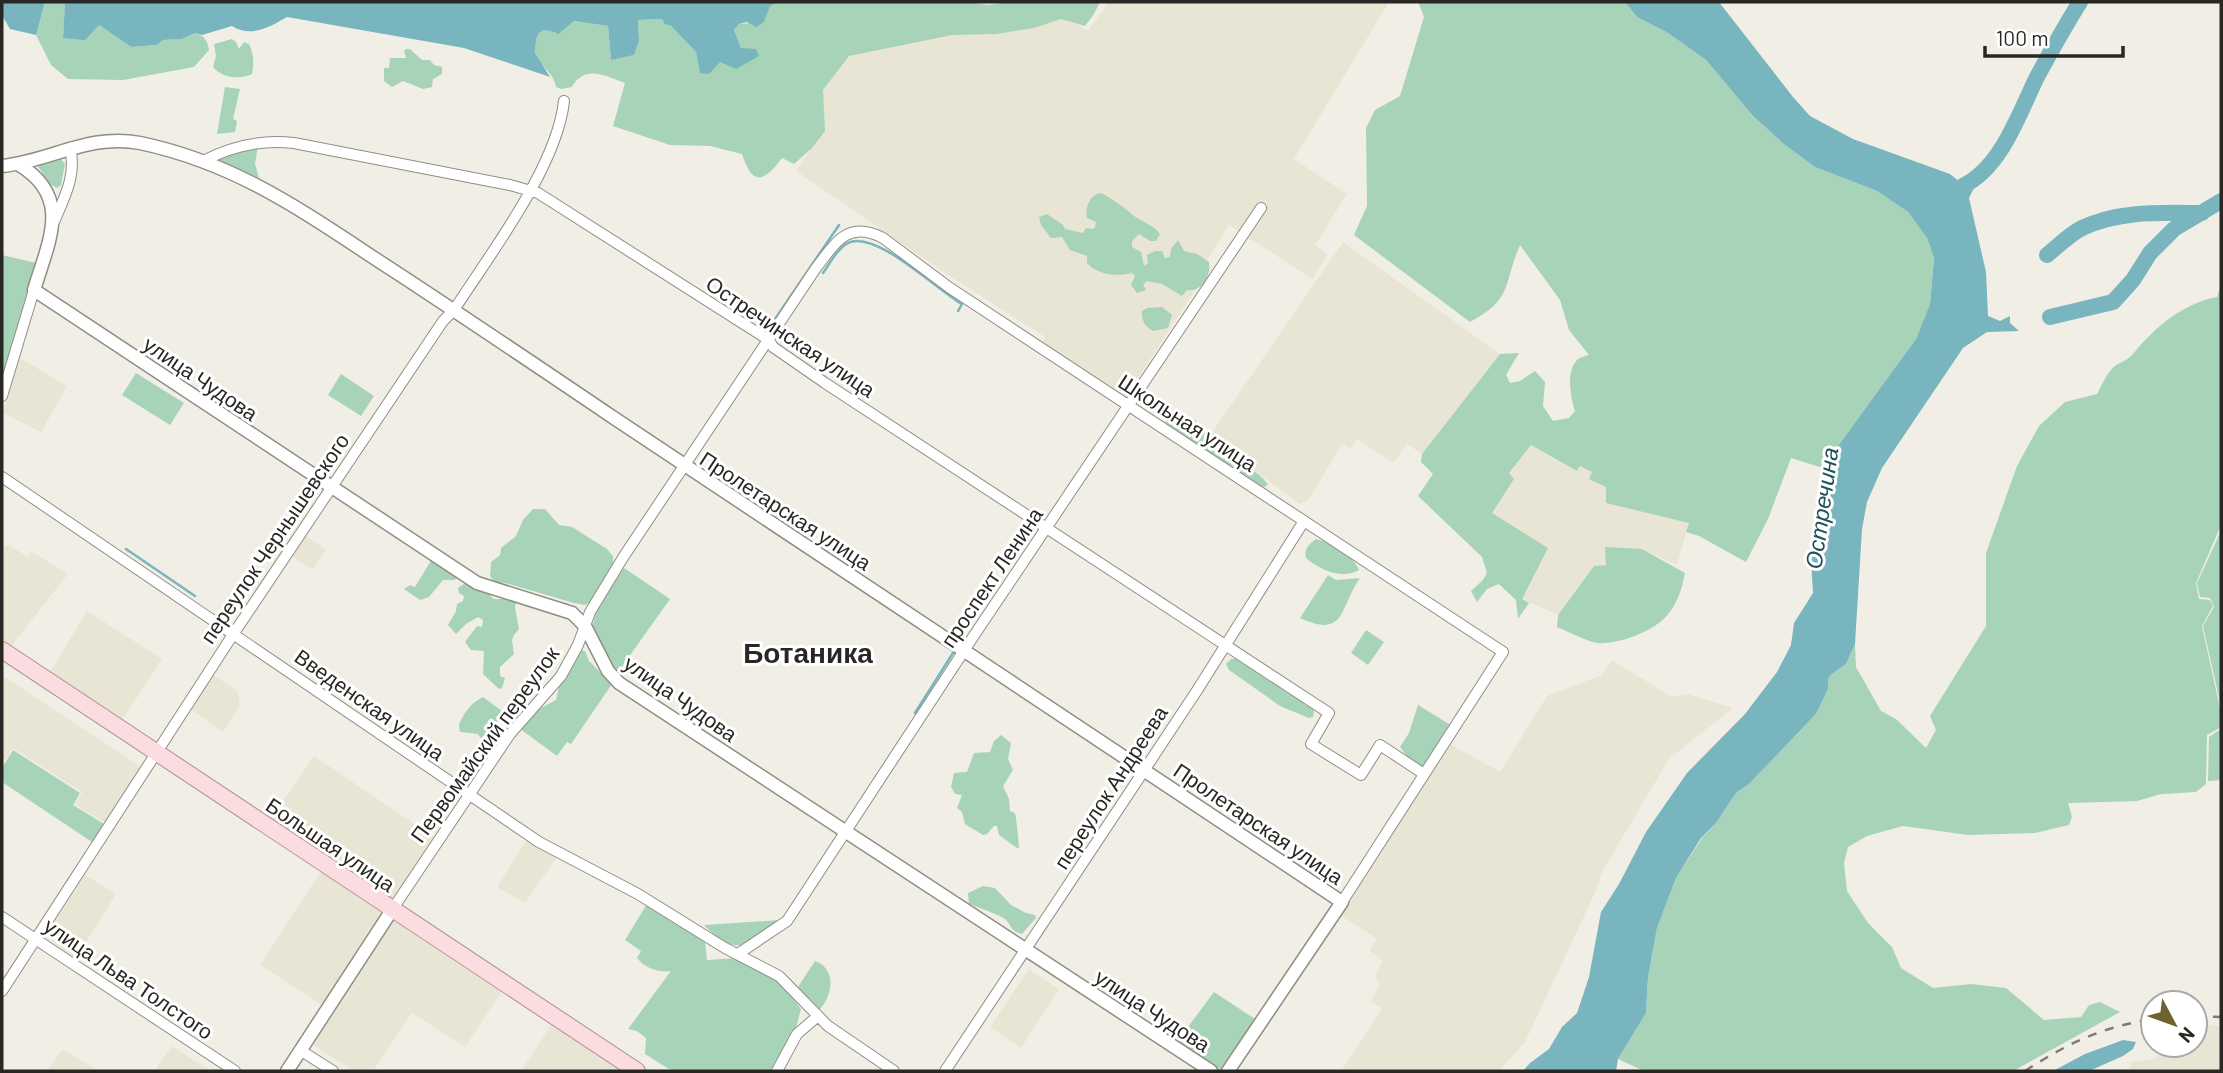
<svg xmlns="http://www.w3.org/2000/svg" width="2223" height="1073" viewBox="0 0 2223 1073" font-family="Barlow,sans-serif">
	<rect width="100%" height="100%" fill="#f1efe5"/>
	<path fill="#e9e5d4" d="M1109,2H1389L1294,159L1347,194L1315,245L1328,255L1312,279L1229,225L1204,265L1209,268L1126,397L1042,343L1045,337L942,271L796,171L820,135L822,84L847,52L1062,15L1088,31Z
		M1343,242L1500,354L1422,454L1407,444L1393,463L1357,439L1350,449L1342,444L1309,499L1300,504L1209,437Z
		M20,358L67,386L41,432L3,413Z
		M1531,445L1577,471L1580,465L1689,523L1677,565L1642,549L1606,565L1594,566L1558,615L1522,599L1491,513L1514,479L1508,474Z
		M306,536L326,550L312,570L292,556Z
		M9,545L28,557L32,552L68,574L11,646L2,640V550L4,546Z
		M87,611L162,659L123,719L50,672Z
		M1612,660L1672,697L1688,694L1733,708L1669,759L1602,872L1594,895L1525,1042L1499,1071H1341L1382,1009L1370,1001L1380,986L1375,976L1383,961L1369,950L1377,939L1340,915L1450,744L1500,772L1547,696L1602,675Z
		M2,675L141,767L105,823L75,804L82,792L13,748L2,764Z
		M213,675L238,691L240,705L223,732L191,709Z
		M314,756L434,837L393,899L271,819Z
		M527,839L557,857L525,903L497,887Z
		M321,871L382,912L322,1005L260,965Z
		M85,875L116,894L76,958L45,937Z
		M393,919L502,991L465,1047L412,1013L373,1071H354L313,1045Z
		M1029,969L1059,989L1021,1048L990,1027Z
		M2195,1023L2221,1026V1071H2129L2131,1062L2154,1059L2163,1052L2169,1051L2170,1045H2195Z
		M552,1024L622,1071H521Z
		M172,1046L211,1071H154Z
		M63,1049L99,1071H47Z"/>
	<path fill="#a7d3b8" d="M45,2H65L63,38L99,25L131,47L157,45L163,40L182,39L195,33C205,36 207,40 209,50L194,67L123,80L68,79L51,65L36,35Z
		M778,2H965L989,5L1008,2H1100L1094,14L1085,26L1061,19L1034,28L996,34L952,35L849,56L823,90L825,131L812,148L794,164L782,158C763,184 752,185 742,154L710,146L670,145L613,126L625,83C605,76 585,64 572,87L561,89L556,87C554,69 526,60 537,37C540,30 544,30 551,29L555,33L574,21L608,26L611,59L634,55L639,41L638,20L662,19L671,26L696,52L700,73L741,48L734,30L739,24L764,22L770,5Z
		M1418,2H1625L1637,17L1668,33L1706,60L1753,116L1785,145L1815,167L1877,191L1908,212L1927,238L1934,258L1930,304L1916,339L1838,446L1826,469L1791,458L1768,519L1746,562L1699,536L1686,532L1689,523L1606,503V487L1589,479L1592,472L1580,466L1577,471L1531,445L1509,473L1514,479L1492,513L1548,548L1522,599L1529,603L1518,619L1516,600L1499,584L1487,589L1477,602L1471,591L1483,580L1487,573L1482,557L1418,496L1433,474L1421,462L1422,454L1500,354L1519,353L1506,375L1510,383L1520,381L1535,371L1545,382L1543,406L1553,421L1569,418L1575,411C1571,398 1565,371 1578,359C1581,357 1585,356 1589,355L1569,330L1560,300L1520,245C1503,283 1514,299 1470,322L1354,235L1367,206L1366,128L1375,110L1400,96L1424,17Z
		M232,39L236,42L239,49L244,42L249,44C254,55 254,63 252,74C240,80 222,78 213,67L216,56L214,44Z
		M406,49H410L422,60H430L434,65L442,67V74L433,79L432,87L423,89L403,81L392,87L384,81V68H389L390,58H406L404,51Z
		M225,87L240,89L233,119L237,121L235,132L217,134Z
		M258,145L255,164L259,178L218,160L227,153Z
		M61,159L65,164L61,185L57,188L50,184L37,165Z
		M1101,193C1113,199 1123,207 1133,215C1141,222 1153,224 1160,234L1156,241H1150L1139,234L1132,241V247L1141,252L1144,266L1148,263L1147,255L1155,251H1162L1165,258L1170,257L1171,249L1178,240L1184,251L1197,254L1209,262C1211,276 1203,292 1187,290L1182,296L1162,284L1147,281L1143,285L1146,290L1137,293L1131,285L1135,276L1132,273C1117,277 1098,275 1087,263V256L1070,250L1062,237L1051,238L1041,225L1039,217L1047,214L1063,225L1065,229L1083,233L1086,228L1093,229L1095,227L1096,222L1087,218C1084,209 1090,194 1101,193Z
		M2,255L36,263L2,384Z
		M2221,285V525L2196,583L2199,599L2210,600L2213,606L2202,626L2221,713V727L2207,735L2206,784L2196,792L2161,794L2137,801L2068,803L2072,817L2069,825L2035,833L1968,835L1903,826L1867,836L1848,847L1844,863L1847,891L1868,923L1892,947L1901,968L1933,988L1971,984L2006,988L2044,1020L2081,1017L2089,1005L2100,1002L2120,1012L2013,1071H1644L1618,1059L1646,1013L1648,977L1657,928L1676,878L1702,838L1716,823L1736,793L1750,783L1816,714L1828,689V680L1830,674L1846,664L1855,644L1856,667L1881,711L1896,719L1926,748L1936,730L1930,716L1986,626V553L2017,466L2039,426L2065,402L2097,394C2102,385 2107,372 2115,366C2121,362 2128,360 2133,354C2155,327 2182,304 2217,297Z
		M1162,307L1172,315L1168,328L1153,331C1145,327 1141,319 1142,311L1147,308Z
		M136,373L184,403L170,425L122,395Z
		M341,374L374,396L361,416L328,395Z
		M1174,413L1194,419L1214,444L1231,454L1234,459C1247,466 1258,472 1268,484L1265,487C1256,487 1252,477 1243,477L1233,466L1221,463L1214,455H1210L1180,433L1174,432L1166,423L1164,417L1167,414Z
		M533,509H545L559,525L572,527L607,549L613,556V565L591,602L585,605L574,603L505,583L494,582L490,576L491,562L500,555L501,548L516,536L523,520Z
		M2220,533H2221V707L2203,626L2214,607L2210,598L2200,597L2197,583Z
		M1316,539C1330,542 1354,556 1359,570C1342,580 1320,570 1306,558C1304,549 1308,545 1316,539Z
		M1605,547L1642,549L1685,573C1678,610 1664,626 1629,638C1620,641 1606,644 1597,643C1584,640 1569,632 1557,627L1558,615L1594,566L1606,565Z
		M432,559L458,578L454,580H443L429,597L420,600L404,589L410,585L415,587Z
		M624,568L670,599L616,675L592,632C593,609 611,587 624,568Z
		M1328,575L1336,580L1360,578C1339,608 1346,639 1300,618Z
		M467,582L475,589L484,590L494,599H517L515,607L519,629L514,635L512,640L514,654L500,667V676L505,678L502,688L499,689L483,674L484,651L471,650L465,642L477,626L482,627L483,620L478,617L466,624L456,634L448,625L456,611L457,604L463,601L464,596L459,593L458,588Z
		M1366,630L1384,642L1368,665L1351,653Z
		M580,650L585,651L589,661L612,684L571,744L567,742L557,756L519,728L537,710L556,700L560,682Z
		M1237,658L1287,693L1297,696L1305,705L1311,707L1314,711L1313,717L1309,718L1280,706L1229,670L1226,664L1231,659Z
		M483,697L502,711L497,725L499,733L490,746L484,743L478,734L460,732L459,725C464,712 471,703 483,697Z
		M1418,705L1449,724L1450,731L1433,757L1422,768L1412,763L1400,747L1409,733Z
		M2221,729V780L2208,781L2209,737Z
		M1001,735L1011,743L1008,759L1013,770L1003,786L1009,799L1010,811L1015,813C1016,815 1019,845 1019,848H1017L999,835L997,826H994L987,834L983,835L965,824L962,812L957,808L962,795L955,794L951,787L954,773L967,772L974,753L990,752L994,741Z
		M13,750L80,793L73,805L104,824L92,842L2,782V768Z
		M983,886L995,888L1011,905L1026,913L1035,915L1036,918L1022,934C1011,931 1012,927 1006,920C1001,915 977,907 969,904L968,893Z
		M647,904L705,941L707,960L737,958L750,966L765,971L784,986L801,1009L795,1031L773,1071H672L645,1054L646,1038L637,1031L628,1029L671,971C659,973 645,968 637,958L641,951L625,940Z
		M780,920L744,945C727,948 715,936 704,925Z
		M815,961C837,969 833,996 819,1010L798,987Z
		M1214,992L1255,1019L1220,1069L1212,1068L1176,1043Z"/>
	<path fill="#79b5bf" d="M2,2H45L36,35L10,29L2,15Z
		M65,2H778L770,6L764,22L756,27L747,22L739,24L734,30L741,48L756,49L759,56L736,69L720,62L709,74L700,73L696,52L671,26L665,24L662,19L638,20L639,41L634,55L611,60L608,26L574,21L558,34C539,24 535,35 535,53L550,77L464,48L287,17C270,27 251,38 232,26L202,35L195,33L182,39L163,40L157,45L131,47L99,25L85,40L63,38Z
		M1625,2H1719L1793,97L1810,116L1853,139L1950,174L1960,182L1975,173L1980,176L1969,198L1986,272L1988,316L2000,321L2010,316V323L2019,331L1987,332L1963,348L1882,468L1867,502L1862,529L1855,644L1846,664L1830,675L1828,680V689L1816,714L1750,783L1736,793L1716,823L1701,838L1676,878L1657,928L1648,977L1646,1013L1618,1059L1616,1071H1523L1530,1063L1549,1049L1562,1027L1577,1013L1589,977L1601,912L1619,884L1646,832L1687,773L1745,714L1777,672L1791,645L1794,623L1813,593L1811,561L1826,469L1838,446L1916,339L1930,304L1934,258L1927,238L1908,212L1877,191L1815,167L1785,145L1753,116L1706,60L1668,33L1637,17Z
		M2123,1040L2136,1042L2133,1049L2123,1056L2089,1071H2053L2085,1054Z"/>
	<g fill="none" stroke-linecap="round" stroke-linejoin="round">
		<path stroke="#79b5bf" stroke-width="2.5" d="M823,273C830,263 837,249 848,243C875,229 937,290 962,304L958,311
			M771,325L839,225
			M126,549L195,596
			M915,713L953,653"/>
		<path stroke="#79b5bf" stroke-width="16" d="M1963,186C2002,167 2019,113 2037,77C2051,51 2065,26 2080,2
			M2047,255C2058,246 2070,234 2082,228C2120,210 2161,213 2202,213
			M2050,317L2113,302L2133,280L2150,253L2174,229L2221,201"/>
		<defs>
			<path id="minor" d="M203,161C232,146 261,139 294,143L510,185L538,193L769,340L773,347L825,383L1329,713L1311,744L1361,775L1380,745L1424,774
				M54,222C64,198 77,175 70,148
				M2,396L34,290
				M2,477L539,842L638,894L725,948L779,976L828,1026L894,1071
				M392,910L510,734L561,676L578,645L590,612L624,556L816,268C836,242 848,220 883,238L950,288L1503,652L1342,902
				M2,917L235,1071
				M738,954L787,921L971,640L1261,208
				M2,991L234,633L443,321L454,310C490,254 557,167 564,101
				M300,1050L333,1071
				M777,1071L797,1034L818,1016
				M945,1071L1196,692L1304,521"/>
			<path id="tertiary" d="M18,164C73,197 49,240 34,290L477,583L572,613L585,626L608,671L619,683L1211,1071
				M2,166C51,161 89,133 140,143C240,164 308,215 391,269C466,318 540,368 614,418C856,581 1100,740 1342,902L1228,1071
				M287,1071L392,910"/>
			<path id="primary" d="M2,650L637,1071"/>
		</defs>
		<use href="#minor" stroke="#908d85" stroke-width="12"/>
		<use href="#tertiary" stroke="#908d85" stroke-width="15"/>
		<use href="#primary" stroke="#af8d91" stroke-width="18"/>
		<use href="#minor" stroke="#fff" stroke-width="10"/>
		<use href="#tertiary" stroke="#fff" stroke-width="12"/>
		<use href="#primary" stroke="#fbdce0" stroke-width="16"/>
		<path stroke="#7c7b75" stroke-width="2.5" stroke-dasharray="9 9" stroke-linecap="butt" d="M2195,1016L2221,1017
			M2025,1071C2068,1043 2102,1027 2153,1019"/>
	</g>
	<g text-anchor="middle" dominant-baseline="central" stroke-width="6" stroke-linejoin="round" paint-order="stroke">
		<g font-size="21" fill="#282724" stroke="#fff">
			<text transform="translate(791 336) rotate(34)">Остречинская улица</text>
			<text transform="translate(201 378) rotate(34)">улица Чудова</text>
			<text transform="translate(1188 422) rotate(33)">Школьная улица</text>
			<text transform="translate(786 510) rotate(33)">Пролетарская улица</text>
			<text transform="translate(274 538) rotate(-56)">переулок Чернышевского</text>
			<text transform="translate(991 577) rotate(-56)">проспект Ленина</text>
			<text transform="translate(681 698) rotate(35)">улица Чудова</text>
			<text transform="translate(370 704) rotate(35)">Введенская улица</text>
			<text transform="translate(484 744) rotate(-54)">Первомайский переулок</text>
			<text transform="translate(1110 787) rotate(-57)">переулок Андреева</text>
			<text transform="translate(1259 823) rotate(34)">Пролетарская улица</text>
			<text transform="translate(331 844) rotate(34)">Большая улица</text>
			<text transform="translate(129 978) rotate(34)">улица Льва Толстого</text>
			<text transform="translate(1153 1010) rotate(33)">улица Чудова</text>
		</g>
		<g font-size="23" font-style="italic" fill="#1d5159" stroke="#fff">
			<text transform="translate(1821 508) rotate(-82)">Остречина</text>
		</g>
		<g font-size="28" font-weight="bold" fill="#282724" stroke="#fff">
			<text x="808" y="652">Ботаника</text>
		</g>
	</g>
	<rect width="2223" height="1073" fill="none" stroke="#282724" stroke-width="7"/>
	<g transform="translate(2174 1024) rotate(131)"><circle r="33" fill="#ffffff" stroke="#a9a9a7" stroke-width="2"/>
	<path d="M0-5L12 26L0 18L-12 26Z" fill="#6c632f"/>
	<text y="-10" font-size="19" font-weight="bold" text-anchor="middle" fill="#282724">N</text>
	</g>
	<path d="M1985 46v10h138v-10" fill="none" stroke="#282724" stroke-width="3.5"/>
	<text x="1996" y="46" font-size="21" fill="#282724" stroke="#ffffff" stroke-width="5" paint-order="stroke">100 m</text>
</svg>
